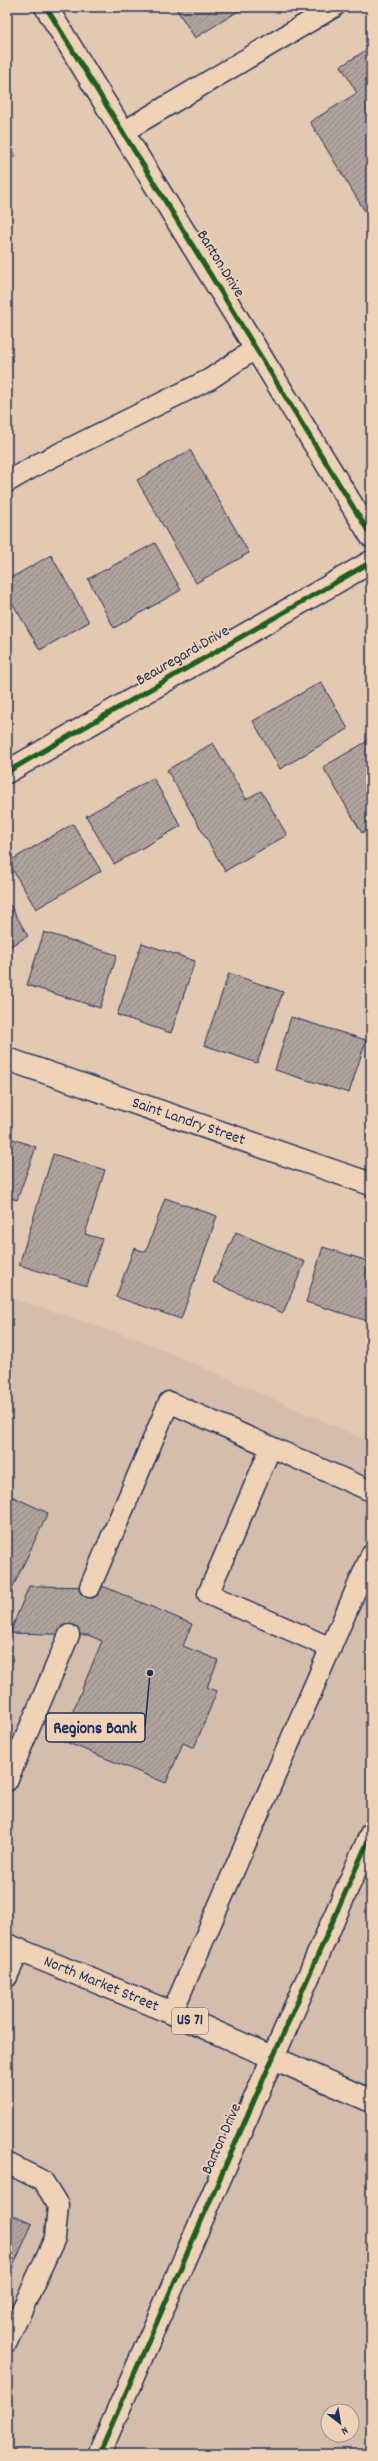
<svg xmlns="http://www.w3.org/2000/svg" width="378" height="2461" viewBox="0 0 378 2461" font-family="Dekko,sans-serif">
	<defs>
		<pattern id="building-hatch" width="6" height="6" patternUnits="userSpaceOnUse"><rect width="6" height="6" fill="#b1a39c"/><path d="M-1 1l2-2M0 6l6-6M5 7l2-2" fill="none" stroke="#8f8582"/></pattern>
	</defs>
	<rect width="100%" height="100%" fill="#e3c9b1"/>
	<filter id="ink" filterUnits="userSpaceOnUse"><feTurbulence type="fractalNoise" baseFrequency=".025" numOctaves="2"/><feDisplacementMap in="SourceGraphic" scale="8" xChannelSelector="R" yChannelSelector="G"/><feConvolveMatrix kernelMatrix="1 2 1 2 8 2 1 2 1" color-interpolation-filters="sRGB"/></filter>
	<g filter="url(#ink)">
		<path fill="#d4beab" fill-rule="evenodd" d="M7,1297L141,1340L371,1442V2454H7ZM328,2411H352V2435H328Z"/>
		<path fill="url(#building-hatch)" stroke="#1b2f5e" d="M175,7H245L195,38Z
			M371,47V210L366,213L310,122L357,93L341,66Z
			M7,140L16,156L7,161Z
			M190,450L249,553L196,583L137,480Z
			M155,543L181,590L114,628L88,579Z
			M51,555L89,622L40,650L7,594V580Z
			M321,682L348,729L280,769L253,721Z
			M371,739V828L362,833L323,767Z
			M213,743L246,799L261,791L287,835L225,871L167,770Z
			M153,778L181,826L114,864L86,816Z
			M73,824L101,871L36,909L8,862Z
			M7,900L28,936L7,948Z
			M44,932L117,955L100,1008L27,985Z
			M142,943L195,961L171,1033L117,1015Z
			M229,973L283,992L257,1063L204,1045Z
			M291,1017L366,1040L349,1093L275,1070Z
			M371,1090V1102L367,1101Z
			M7,1137L36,1147L17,1200L7,1197Z
			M53,1154L105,1170L85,1234L102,1239L87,1286L19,1265Z
			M165,1198L217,1216L181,1319L116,1297L134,1248L146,1252Z
			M236,1232L305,1262L283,1313L213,1282Z
			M323,1247L371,1262V1322L306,1302Z
			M7,1494L48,1513L7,1599Z
			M29,1586L105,1587L192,1624L183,1646L218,1660L207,1687L217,1691L194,1748L183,1743L166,1783L61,1740L102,1641L88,1635L10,1633Z
			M7,2213L32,2224L7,2280Z"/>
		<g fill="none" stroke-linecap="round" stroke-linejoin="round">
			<defs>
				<path id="service" d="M123,132L334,7
					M7,482L40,463L210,379L256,348
					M90,1587L169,1402L271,1447
					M331,1648L208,1594L271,1447L371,1491
					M7,1781L69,1635
					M7,1977L19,1950
					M172,2013L371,1555
					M7,2163L43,2181L58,2205L55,2238L7,2342"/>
				<g id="minor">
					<path d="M46,7L371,536"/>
					<path d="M7,772L371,562"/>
					<path id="s1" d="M7,1059L371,1184"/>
					<path d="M99,2454L371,1834"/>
				</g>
				<g id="primary">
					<path id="s2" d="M7,1945L172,2013L371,2101"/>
				</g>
			</defs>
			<use href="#service" stroke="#1b2f5e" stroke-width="23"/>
			<use href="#minor" stroke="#1b2f5e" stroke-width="25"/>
			<use href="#primary" stroke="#1b2f5e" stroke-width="25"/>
			<use href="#service" stroke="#f0d3b6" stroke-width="20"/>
			<use href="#minor" stroke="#f0d3b6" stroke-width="22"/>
			<use href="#primary" stroke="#f0d3b6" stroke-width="22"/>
			<defs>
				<path id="cycleway" d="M46,7L371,536
					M7,772L371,562
					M99,2454L371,1834"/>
			</defs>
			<use href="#cycleway" stroke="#f0d3b6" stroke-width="8"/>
			<use href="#cycleway" stroke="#1b5e20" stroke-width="5"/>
		</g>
	</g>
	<g text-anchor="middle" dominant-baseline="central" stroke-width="3.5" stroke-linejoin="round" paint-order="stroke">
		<rect fill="#f0d3b6" stroke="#5b6078" stroke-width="1" x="172" y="2008" width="36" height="26" rx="3"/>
		<g font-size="15" font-weight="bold" fill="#1b2f5e">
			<text x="190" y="2021">US 71</text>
		</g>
		<g font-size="16" fill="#1b2f5e" stroke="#f0d3b6">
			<text transform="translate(220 264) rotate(58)">Barton Drive</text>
			<text transform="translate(183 656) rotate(-30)">Beauregard Drive</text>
			<text stroke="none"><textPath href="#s1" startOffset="192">Saint Landry Street</textPath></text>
			<text stroke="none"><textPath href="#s2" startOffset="102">North Market Street</textPath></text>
			<text transform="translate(222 2139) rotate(-66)">Barton Drive</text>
		</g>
	</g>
	<path fill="none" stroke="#1b2f5e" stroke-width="1.5" d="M150 1673L145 1727"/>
	<circle fill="#1b2f5e" stroke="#f0d3b6" stroke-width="1.5" cx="150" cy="1673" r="4"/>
	<rect fill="#f0d3b6" stroke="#1b2f5e" stroke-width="1.5" x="46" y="1713" width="99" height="29" rx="4"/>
	<g font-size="17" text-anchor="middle" font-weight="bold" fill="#1b2f5e">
		<text x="95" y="1733">Regions Bank</text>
	</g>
	<rect width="378" height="2461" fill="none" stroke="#f0d3b6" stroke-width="24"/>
	<rect x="12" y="12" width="354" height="2437" fill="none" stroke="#1b2f5e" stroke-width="1.5" filter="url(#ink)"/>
	<g transform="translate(340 2423) rotate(149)"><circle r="19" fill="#f0d3b6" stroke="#9b9193"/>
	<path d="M0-3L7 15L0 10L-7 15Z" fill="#1b2f5e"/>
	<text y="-6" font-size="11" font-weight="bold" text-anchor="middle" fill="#1b2f5e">N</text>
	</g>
</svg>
